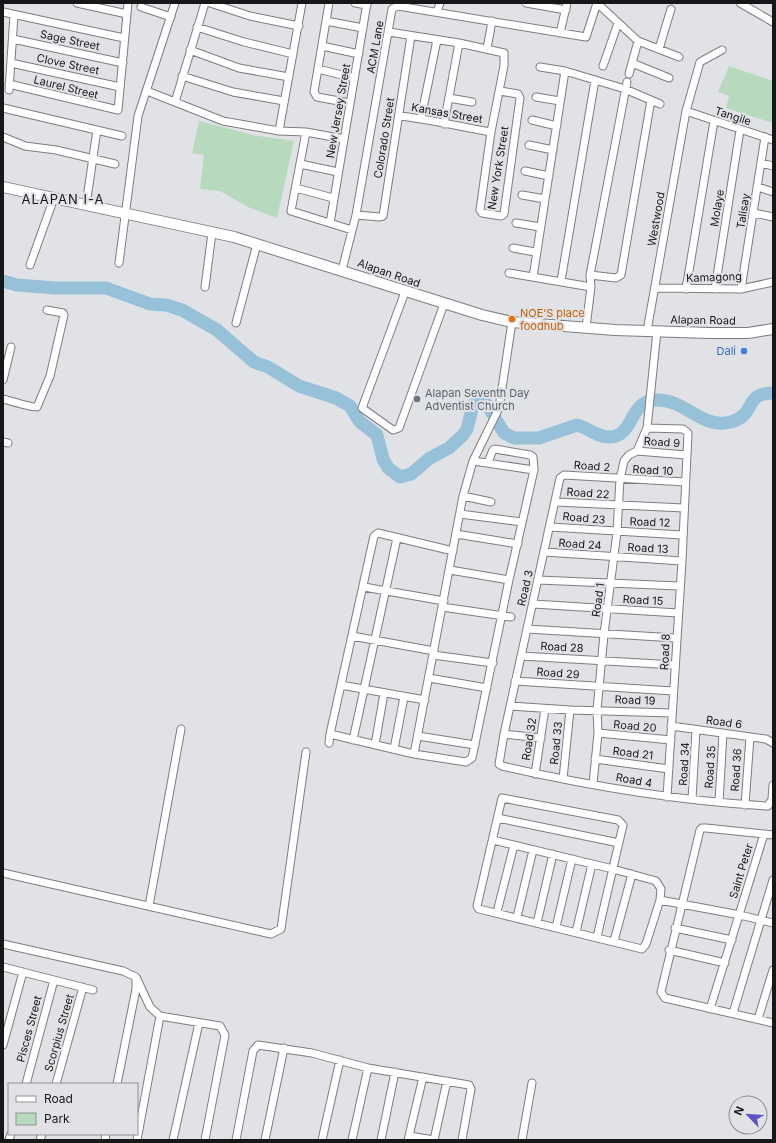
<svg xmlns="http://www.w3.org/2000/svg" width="776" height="1143" viewBox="0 0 776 1143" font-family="Inter,sans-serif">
	<rect width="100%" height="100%" fill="#e1e2e6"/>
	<path fill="#b7dabe" d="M729,66L773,81V123L726,108L729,96L718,92Z
		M199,121L253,135L294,141L277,218L248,207L220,191L200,189L204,155L192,153Z"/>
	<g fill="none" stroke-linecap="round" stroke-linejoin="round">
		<path stroke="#96c1d9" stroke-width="13" d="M3,281L17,285L55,288H106L150,304L166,305L182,310L217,330L254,362L268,367L299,386L336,398L350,406L359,421L377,435L383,459L388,468L400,477L411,474L430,458L449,448L463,435L467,429L473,405L480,401L484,402L488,406L504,433L514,438H539L577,425C589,428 598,438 611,437C634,435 629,402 655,400C685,398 701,430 731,422C757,415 743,393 773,393"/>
		<defs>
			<path id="street" d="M77,3L127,14
				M210,3L250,16L299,26
				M329,3L314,92L317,97L350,103
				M355,3L367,5
				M526,3L566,10
				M597,3L638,41L679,57
				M740,3L773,22
				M141,7L171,17
				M3,12L124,38
				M437,12L440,3
				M326,21L363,28
				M197,27L244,42L293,54
				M389,32L459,43L504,53V66L491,132L480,210L482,213L501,216L504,214L520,98L518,94L500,91
				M560,33L567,3
				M13,39L123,63
				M322,46L359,54
				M487,49L492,21
				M659,49L671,9
				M190,50L239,68L289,77
				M11,63L120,87
				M632,63L669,78
				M603,66L618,23
				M540,67L565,71
				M318,69L354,78
				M629,74L638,41
				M182,76L233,92L284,101
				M9,84L118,110L128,3
				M9,90L14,15
				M147,91L223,121L279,131L302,3
				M536,97L560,101
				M449,98L472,102
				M175,102L205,3
				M3,108L122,136
				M686,111L773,140
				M399,116C430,119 460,127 491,132
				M421,118L437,40
				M532,120L557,126
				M444,124L459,43
				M279,131L306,132L344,139
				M306,132L291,211L352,230
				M3,137L25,146L56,150L115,164
				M529,145L553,150
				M761,163L773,166
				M300,164L338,172
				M525,171L549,176
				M758,187L773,192
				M296,188L333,198
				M522,195L545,199
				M86,205L97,130
				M754,213L773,217
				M356,215L380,217L383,216L411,36
				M330,223L367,3
				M516,223L540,227
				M513,248L535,252
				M119,263L138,116L175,3
				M30,265L54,198
				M342,270L356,215L392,9L398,6L586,37L597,3
				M509,273L591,287
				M590,275L616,278L621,275L651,100
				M533,277L565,71L625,89L660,104
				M561,281L595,80
				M205,287L212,233
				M656,288L741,289L773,282
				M686,289L714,121
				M715,289L740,130
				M741,289L765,137
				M405,292L362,408L393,430L399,428L444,304
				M236,323L257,244
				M586,327L591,287L590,275L627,82
				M647,331L686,111L700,62L722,50
				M3,367L6,368L3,380
				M6,368L11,347
				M3,399C10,401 34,408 37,407L50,376L64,315L63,313L47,310
				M647,428L683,429L688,433L682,561L667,797
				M3,442L8,443
				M637,451L686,455
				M488,462L493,450L495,449L530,455L533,457L534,470
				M685,482L564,475L560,478L504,734L499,764L502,766C589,786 678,801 768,806L772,799L773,785
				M463,496L491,502
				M556,502L684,508
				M460,514L522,522
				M550,527L682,535
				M456,534L518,544
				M544,552L682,561
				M450,570L509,580
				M538,580L679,586
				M364,587L444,601
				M533,604L678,613
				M442,607L511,617
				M527,629L676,638
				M352,636L434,651
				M433,655L493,663
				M521,656L675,665
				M429,678L487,688
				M515,681L673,691
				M341,685L425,700
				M510,706L570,710L672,713
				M671,726L766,739L773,743
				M598,733L671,740
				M330,734L374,536L378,533L453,551
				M504,734L541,738
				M418,736L475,745
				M353,740L397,538
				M329,743L330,734L414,754L466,762L472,758L509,580L534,470L473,461
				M375,745L384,693
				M394,749L404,697
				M414,754L463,496L473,461L499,408L512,322
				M595,759L669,769
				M535,774L545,709
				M563,779L570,710
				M593,784L598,733L597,710L604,634L617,532L620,479L624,461L629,455L637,451L647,428L657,331
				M692,799L696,730
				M719,802L723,733
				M745,805L750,737
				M498,818L619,843
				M773,835L706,828H702L700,830L661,992L665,998L773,1023
				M493,840L613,869L656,881L661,889L660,900L646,944L642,949L479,909L477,906L502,798L618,820L623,825L597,937
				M3,873L271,934L281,929L306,752
				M660,900L740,915L773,923
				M149,906L181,729
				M497,912L514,845
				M517,917L533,850
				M537,923L553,854
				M556,927L572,859
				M675,928L732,940
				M576,932L592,864
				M614,941L632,874
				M3,944L123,971L136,977L150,1007L160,1016L220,1026L225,1035L205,1140
				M669,950L725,963
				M3,967L93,990
				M710,1009L764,834
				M733,1013L773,880
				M758,1019L773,970
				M3,1045L23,972
				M26,1084L54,980
				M56,1084L83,987
				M117,1084L136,989V980
				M409,1136L434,1140
				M9,1140L11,1134
				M40,1140L42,1134
				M105,1140L106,1134
				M137,1140L160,1016
				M173,1140L199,1023
				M236,1140L253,1051L258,1045L312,1053L368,1068L469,1085L471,1089L462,1140
				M265,1140L284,1048
				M322,1140L340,1060
				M352,1140L368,1068
				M381,1140L395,1072
				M408,1140L423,1077
				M434,1140L447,1081
				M522,1140L532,1083"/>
			<path id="secondary" d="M3,187L234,237L482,315L512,322L615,330L709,333H748L773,329"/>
		</defs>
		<use href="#street" stroke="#7b7d80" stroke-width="9"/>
		<use href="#secondary" stroke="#7b7d80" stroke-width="12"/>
		<use href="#street" stroke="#fff" stroke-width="7"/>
		<use href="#secondary" stroke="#fff" stroke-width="10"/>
	</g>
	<circle fill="#e8710a" stroke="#e1e2e6" stroke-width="1.5" cx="512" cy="319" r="4"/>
	<circle fill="#3f7fe0" stroke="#e1e2e6" stroke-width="1.5" cx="744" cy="351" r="4"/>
	<circle fill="#6b7280" stroke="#e1e2e6" stroke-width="1.5" cx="417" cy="399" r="4"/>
	<g text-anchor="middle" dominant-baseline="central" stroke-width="4" stroke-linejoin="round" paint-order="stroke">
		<g font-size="11" fill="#161718" stroke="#e1e2e6">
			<text transform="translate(70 40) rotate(12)">Sage Street</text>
			<text transform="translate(375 47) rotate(-80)">ACM Lane</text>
			<text transform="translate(68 64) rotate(12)">Clove Street</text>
			<text transform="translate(66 87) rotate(14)">Laurel Street</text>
			<text transform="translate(338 111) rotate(-80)">New Jersey Street</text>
			<text transform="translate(447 113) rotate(10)">Kansas Street</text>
			<text transform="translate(733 116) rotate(18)">Tangile</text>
			<text transform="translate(384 138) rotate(-81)">Colorado Street</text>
			<text transform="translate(498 168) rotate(-81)">New York Street</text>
			<text transform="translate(717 208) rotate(-81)">Molaye</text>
			<text transform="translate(743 211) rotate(-81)">Talisay</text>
			<text transform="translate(656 219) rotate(-80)">Westwood</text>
			<text transform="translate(389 273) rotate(19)">Alapan Road</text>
			<text transform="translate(714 277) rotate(-2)">Kamagong</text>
			<text transform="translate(703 320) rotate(1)">Alapan Road</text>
			<text transform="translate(662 442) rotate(4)">Road 9</text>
			<text transform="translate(592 466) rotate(4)">Road 2</text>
			<text transform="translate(653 470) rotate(3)">Road 10</text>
			<text transform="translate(588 493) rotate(4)">Road 22</text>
			<text transform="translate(584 518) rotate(5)">Road 23</text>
			<text transform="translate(650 522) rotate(2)">Road 12</text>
			<text transform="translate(580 544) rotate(4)">Road 24</text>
			<text transform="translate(648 548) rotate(3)">Road 13</text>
			<text transform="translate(525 588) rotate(-77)">Road 3</text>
			<text transform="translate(598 600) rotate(-82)">Road 1</text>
			<text transform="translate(643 600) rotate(3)">Road 15</text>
			<text transform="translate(562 647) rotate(3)">Road 28</text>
			<text transform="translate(665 652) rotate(-87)">Road 8</text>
			<text transform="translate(558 673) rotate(4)">Road 29</text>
			<text transform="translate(635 700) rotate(2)">Road 19</text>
			<text transform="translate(724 722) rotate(8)">Road 6</text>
			<text transform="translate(635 726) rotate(5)">Road 20</text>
			<text transform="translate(529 739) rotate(-81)">Road 32</text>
			<text transform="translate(556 743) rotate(-84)">Road 33</text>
			<text transform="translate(633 753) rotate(7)">Road 21</text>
			<text transform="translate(684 764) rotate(-87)">Road 34</text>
			<text transform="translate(710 767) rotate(-86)">Road 35</text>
			<text transform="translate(736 770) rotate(-86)">Road 36</text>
			<text transform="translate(634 780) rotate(10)">Road 4</text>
			<text transform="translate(741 871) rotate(-73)">Saint Peter</text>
			<text transform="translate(29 1029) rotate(-75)">Pisces Street</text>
			<text transform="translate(59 1033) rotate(-74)">Scorpius Street</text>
		</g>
		<g font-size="11" fill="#c56008" stroke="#e1e2e6" text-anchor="start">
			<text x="520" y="313">NOE’S place<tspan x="520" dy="13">foodhub</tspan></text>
		</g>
		<g font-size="11" fill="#366cbe" stroke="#e1e2e6" text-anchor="end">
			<text x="736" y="351">Dali</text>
		</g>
		<g font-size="11" fill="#5b616d" stroke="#e1e2e6" text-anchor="start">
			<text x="425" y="393">Alapan Seventh Day<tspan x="425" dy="13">Adventist Church</tspan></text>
		</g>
		<g font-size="13" letter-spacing="1" fill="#161718" stroke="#e1e2e6">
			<text x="63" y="199">ALAPAN I-A</text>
		</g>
	</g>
	<rect width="776" height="1143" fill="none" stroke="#161718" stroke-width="8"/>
	<rect x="8" y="1083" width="130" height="52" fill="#e1e2e6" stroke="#909194"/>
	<rect x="16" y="1096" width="20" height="6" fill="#ffffff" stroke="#909194"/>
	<text x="44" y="1103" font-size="12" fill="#161718">Road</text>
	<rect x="16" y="1113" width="20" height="12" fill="#b7dabe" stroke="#909194"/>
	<text x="44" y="1123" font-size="12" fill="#161718">Park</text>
	<g transform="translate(748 1115) rotate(295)"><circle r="19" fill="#e1e2e6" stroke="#909194"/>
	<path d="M0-3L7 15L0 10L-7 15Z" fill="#6051ca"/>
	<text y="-6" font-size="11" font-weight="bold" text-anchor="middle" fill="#161718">N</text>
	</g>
</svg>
